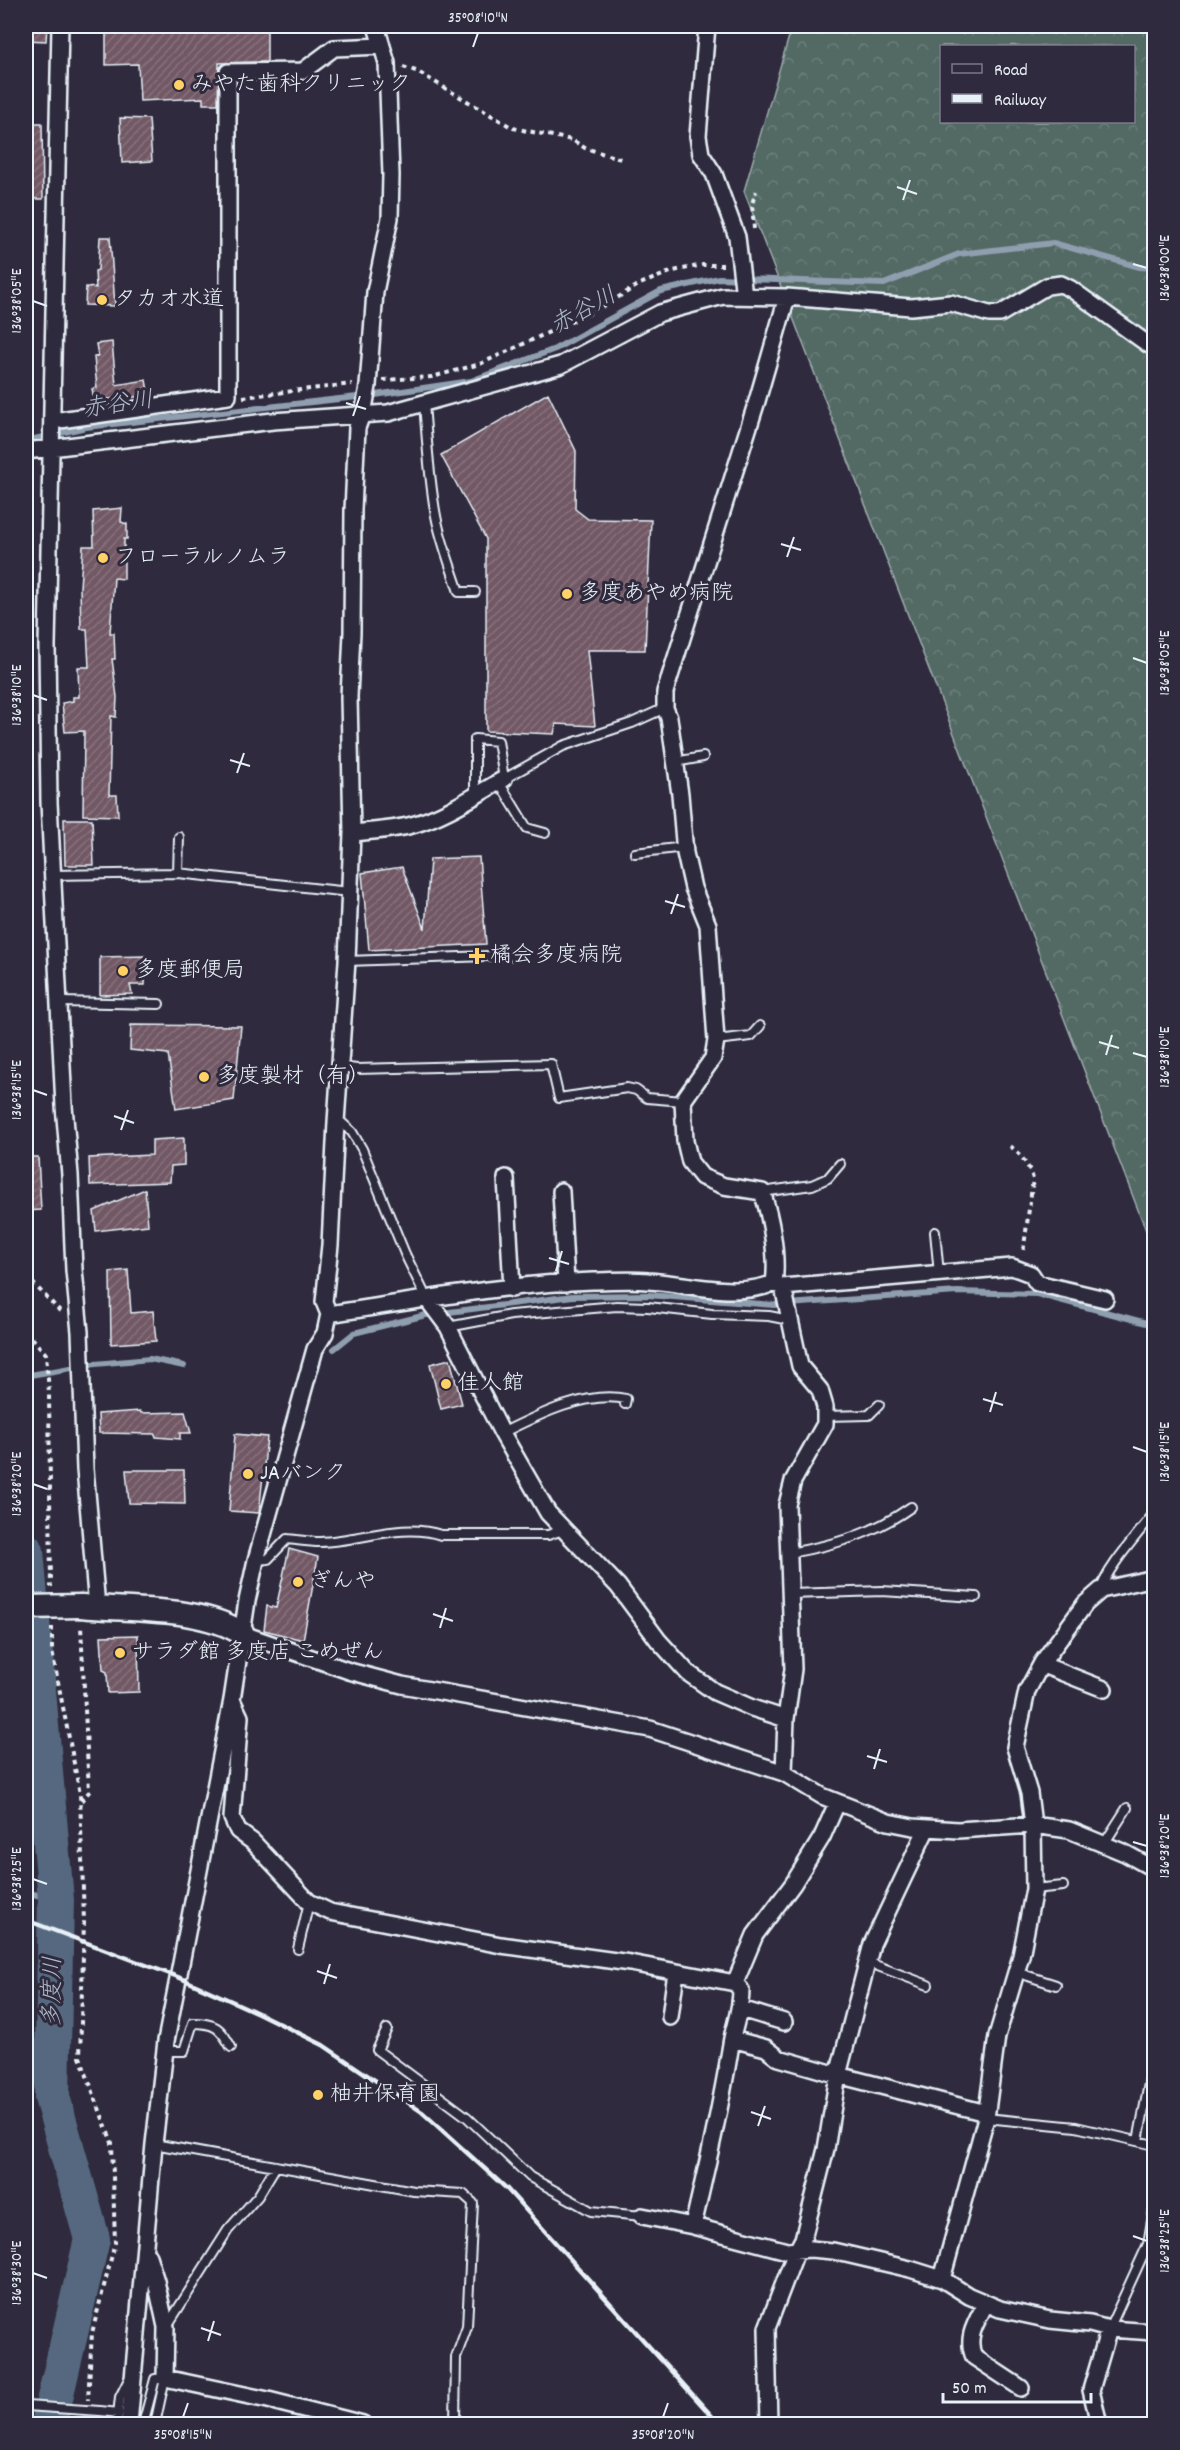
<svg xmlns="http://www.w3.org/2000/svg" width="1180" height="2450" viewBox="0 0 1180 2450" font-family="Dekko,'Klee One',sans-serif">
	<defs>
		<pattern id="forest-crowns" width="20" height="18" patternUnits="userSpaceOnUse" patternTransform="scale(1.5)"><rect width="20" height="18" fill="#536964"/><path d="M2 6a3 3 0 1 1 6 0M12 15a3 3 0 1 1 6 0" fill="none" stroke="#6c7f7b"/></pattern>
		<pattern id="building-hatch" width="6" height="6" patternUnits="userSpaceOnUse" patternTransform="scale(1.5)"><rect width="6" height="6" fill="#725965"/><path d="M-1 1l2-2M0 6l6-6M5 7l2-2" fill="none" stroke="#86717c"/></pattern>
	</defs>
	<rect width="100%" height="100%" fill="#2f2a3d"/>
	<filter id="ink" filterUnits="userSpaceOnUse"><feTurbulence type="fractalNoise" baseFrequency=".0167" numOctaves="2"/><feDisplacementMap in="SourceGraphic" scale="12" xChannelSelector="R" yChannelSelector="G"/><feConvolveMatrix kernelMatrix="1 2 1 2 8 2 1 2 1" color-interpolation-filters="sRGB"/></filter>
	<g filter="url(#ink)">
		<path fill="url(#forest-crowns)" stroke="#9eadae" stroke-width="1.5" fill-rule="evenodd" d="M792,26H1154V1251L744,191ZM942,46H1134V122H942Z"/>
		<g fill="none" stroke-linecap="round" stroke-linejoin="round">
			<path stroke="#8f9faf" stroke-width="6" d="M26,441L86,427L375,395L471,381L555,349L661,291L719,278L884,284L959,254L1053,243L1140,267L1154,268
				M334,1349L354,1333L426,1315L573,1296L648,1295L774,1305L957,1292L1037,1294L1154,1325
				M26,1452L30,1375L95,1364L150,1359L184,1366
				M26,1892L56,1900"/>
			<path stroke="#54687f" stroke-width="36" d="M26,1551L56,1900L52,2097L92,2239L49,2424"/>
		</g>
		<path fill="url(#building-hatch)" stroke="#e8f1f8" stroke-width="1.5" d="M26,26H47L46,41L26,40Z
			M106,26H267V62L219,63L218,104H203V98L140,101L138,64L106,65Z
			M120,118L149,119L152,161L122,163Z
			M26,123H42L43,199H26Z
			M100,237H110L115,306L85,305L86,287L96,288L95,271L98,270Z
			M112,342L116,385L146,380L149,396L94,400L92,389L97,388L94,357L98,356L96,344Z
			M548,393L576,451L575,509L588,519L651,520L645,650H587L595,726L556,724L554,734L486,731V539L441,455Z
			M122,508L121,522L127,524V539H124V579L114,578L110,633H114L115,659H112L117,697L116,717L111,716L109,795H117L118,816L83,815L84,731L65,732L62,703L73,701V697H79L78,667H89L87,629H81L80,587L83,546H94L93,511Z
			M64,819H92L94,865H65Z
			M479,857L486,944L369,950L362,873L402,867L425,929L430,859Z
			M146,956L145,985H130L132,994L100,995V957Z
			M131,1025L241,1026L234,1100L176,1109L168,1054L130,1050Z
			M184,1138V1165L171,1166L170,1182L90,1185L89,1158L152,1155V1140Z
			M26,1157H38L41,1210L26,1211Z
			M145,1189L148,1225L96,1231L94,1211Z
			M128,1270L131,1313L153,1311L156,1341L111,1344L110,1272Z
			M450,1359L462,1404L441,1409L430,1364Z
			M140,1411L141,1413L185,1412L191,1433H180V1439L156,1437L155,1434L99,1433L98,1414Z
			M235,1434L267,1437L259,1513L229,1511Z
			M126,1470H184L185,1504L129,1503Z
			M289,1549L318,1557L303,1640L264,1630L267,1606L276,1608Z
			M138,1635L139,1692L108,1693L107,1672L103,1670L101,1636Z"/>
		<g fill="none" stroke-linecap="round" stroke-linejoin="round">
			<defs>
				<path id="lane" d="M424,403C427,441 429,479 436,516C441,542 451,567 459,592H475
					M675,762L703,757
					M499,782L527,828L545,833
					M475,796V739L498,741L504,779L563,746L632,723L665,708
					M635,853L684,847
					M178,873L179,837
					M52,875L178,873L349,892
					M347,961L520,955
					M60,1002L159,1004
					M716,1040L751,1036L760,1026
					M340,1067L357,1069L551,1064L559,1098L627,1088L636,1090L647,1098L683,1101
					M336,1122L342,1123L352,1132L362,1149L405,1254L427,1299
					M762,1192L812,1185L828,1178L840,1164
					M935,1232L939,1274
					M448,1327L511,1315L617,1306L648,1307L712,1314L769,1316L789,1320
					M825,1416L869,1415L879,1405
					M502,1433C536,1416 587,1390 626,1399L625,1404
					M789,1553C835,1545 873,1534 911,1507
					M256,1560L268,1559L287,1539C298,1540 309,1542 320,1542C360,1541 402,1522 441,1535H548L563,1530
					M1101,1590C1105,1570 1141,1531 1154,1513
					M791,1594L882,1591L976,1597
					M1104,1844L1127,1808
					M1034,1889L1063,1886
					M298,1949L309,1902
					M867,1962L928,1985
					M1016,1972L1056,1985
					M387,2029L377,2050L467,2117L530,2177L591,2211L642,2216
					M165,2051H184L193,2023C215,2023 221,2028 231,2047
					M986,2118L1076,2127L1154,2145
					M1138,2141L1154,2057
					M154,2144L414,2191L463,2194L473,2203L467,2327L456,2357L455,2424
					M167,2326L228,2230L258,2196L276,2166
					M1109,2329L1148,2244L1154,2209
					M100,2411L119,2413
					M117,2424L120,2397L129,2379
					M143,2424L155,2379L165,2378L155,2424"/>
				<path id="street" d="M60,26L47,646L49,802L64,1106L70,1175L74,1270L80,1332L85,1469L97,1607
					M707,26L698,136L701,154L714,174L737,237L744,296
					M53,421L228,396V72L303,71L334,48L382,46
					M26,451L273,421L388,413L561,365L660,313L723,296L787,297L911,307L951,303L989,314H1000L1047,286L1061,284L1071,289L1149,345L1154,346
					M352,833C371,831 393,830 412,825C445,816 474,796 504,779
					M506,1178L512,1289
					M561,1191L566,1283
					M774,1283C778,1257 771,1217 762,1192L724,1186L702,1177L690,1162L685,1141L683,1101L713,1058L716,1040L708,925L693,888L685,853L680,794L669,718L665,708V692L757,401L787,297
					M783,1287L800,1366L820,1390L825,1407V1424L793,1481L787,1505L793,1669L786,1719
					M427,1299L448,1327L502,1433L548,1513L618,1586L658,1640L688,1673L715,1692L752,1708L786,1719L784,1773
					M329,1314C416,1301 505,1284 593,1281C611,1281 630,1279 648,1281C688,1283 735,1299 774,1283L783,1287L1012,1267L1031,1274L1037,1283L1105,1299
					M243,1634L349,1671L402,1685L650,1729L784,1773L822,1796L888,1822L913,1827L958,1830L1033,1825L1069,1830L1125,1853L1154,1869
					M1042,1663L1048,1667L1104,1689
					M232,1700L240,1717L232,1818L238,1831L253,1842L309,1902L330,1912L501,1945L630,1963L735,1983L755,1935L793,1884L822,1837L837,1803
					M741,2009L784,2022
					M670,2017L676,1972
					M732,2039L766,2048L779,2058L838,2075L986,2113
					M642,2216L693,2226L787,2251L810,2249L833,2251L910,2269L942,2279L969,2296L1000,2309L1050,2320L1090,2324L1109,2329L1154,2332
					M693,2226C707,2166 721,2106 731,2044C734,2024 741,2012 741,1990L735,1983
					M148,2256L156,2281L166,2327L165,2378L268,2400L363,2424
					M942,2279L986,2118L997,2036L1021,1956L1034,1889L1033,1825L1029,1793L1015,1747L1027,1691L1042,1663L1085,1604L1101,1590L1154,1578
					M986,2303C977,2321 965,2337 974,2357L1021,2388
					M129,2424L154,2144L166,2041L232,1700L247,1601L256,1560L315,1349L325,1333L329,1314L324,1302L330,1245L336,1122L347,961L352,833L349,697L352,632L353,510L357,428L364,409L368,386L375,292L390,218L391,175L387,63L376,26
					M769,2424L767,2328L796,2252L803,2239L826,2149L838,2075L872,1944L927,1828
					M1099,2424L1091,2390L1109,2329"/>
				<path id="secondary" d="M81,1606C129,1611 202,1606 243,1634"/>
			</defs>
			<use href="#lane" stroke="#e8f1f8" stroke-width="12"/>
			<use href="#street" stroke="#e8f1f8" stroke-width="20"/>
			<use href="#secondary" stroke="#e8f1f8" stroke-width="27"/>
			<path stroke="#e8f1f8" stroke-width="4" stroke-dasharray="4.5 4.5" stroke-linecap="butt" d="M403,67L416,71L513,128L572,140L585,148L624,160
				M754,229L752,204L756,191
				M383,380L432,377L480,364L597,310L640,284L673,271L703,265H723
				M243,397L352,384
				M1010,1146C1020,1153 1030,1167 1033,1179L1023,1254
				M26,1276L61,1312
				M26,1331L46,1354L49,1392L51,1587
				M52,1627V1651L80,1794L84,1922L80,2057L112,2143L115,2243L92,2333L88,2400
				M81,1801L89,1792L81,1626"/>
			<use href="#lane" stroke="#2f2a3d" stroke-width="8"/>
			<use href="#street" stroke="#2f2a3d" stroke-width="15"/>
			<use href="#secondary" stroke="#2f2a3d" stroke-width="22"/>
			<path stroke="#e8f1f8" stroke-width="4.5" d="M26,1920L178,1977L258,2013L323,2045L422,2112L507,2189L719,2424"/>
			<defs>
				<path id="lane-bridge" d="M26,2406L100,2411"/>
				<path id="secondary-bridge" d="M26,1607L81,1606"/>
			</defs>
			<use href="#lane-bridge" stroke="#e8f1f8" stroke-width="12" stroke-linecap="butt"/>
			<use href="#secondary-bridge" stroke="#e8f1f8" stroke-width="27" stroke-linecap="butt"/>
			<use href="#lane-bridge" stroke="#2f2a3d" stroke-width="8"/>
			<use href="#secondary-bridge" stroke="#2f2a3d" stroke-width="22"/>
		</g>
	</g>
	<path fill="none" stroke="#e8f1f8" stroke-width="2" d="M473,47L478,33M897,187L917,194M903,200L910,180M1133,264L1147,268M33,301L47,306M346,403L366,409M353,416L360,396M781,544L801,550M787,557L794,537M1133,658L1147,663M33,695L47,700M230,760L250,766M237,773L244,753M665,901L685,907M671,914L678,894M1099,1042L1119,1048M1133,1053L1147,1057M1106,1055L1112,1035M33,1090L47,1095M114,1116L134,1123M121,1130L128,1110M549,1258L569,1264M556,1271L562,1251M983,1399L1003,1405M990,1412L996,1392M1133,1447L1147,1452M33,1484L47,1489M433,1614L453,1621M440,1628L446,1608M867,1756L887,1762M874,1769L880,1749M1133,1842L1147,1846M33,1879L47,1884M317,1971L337,1978M324,1984L330,1964M751,2112L771,2119M758,2126L765,2106M1133,2236L1147,2241M33,2273L47,2278M201,2328L221,2335M208,2341L214,2321M183,2417L188,2403M663,2417L668,2403"/>
	<g fill="#ffd166" stroke="#2f2a3d" stroke-width="2">
		<circle cx="179" cy="85" r="6"/>
		<circle cx="102" cy="300" r="6"/>
		<circle cx="103" cy="558" r="6"/>
		<circle cx="567" cy="594" r="6"/>
		<path d="M474 947h6v6h6v6h-6v6h-6v-6h-6v-6h6z"/>
		<circle cx="123" cy="971" r="6"/>
		<circle cx="204" cy="1077" r="6"/>
		<circle cx="446" cy="1384" r="6"/>
		<circle cx="248" cy="1474" r="6"/>
		<circle cx="298" cy="1582" r="6"/>
		<circle cx="120" cy="1653" r="6"/>
		<circle cx="318" cy="2095" r="6"/>
	</g>
	<g text-anchor="middle" dominant-baseline="central" stroke-width="6" stroke-linejoin="round" paint-order="stroke">
		<g font-size="22" fill="#e8f1f8" stroke="#2f2a3d" text-anchor="start">
			<text x="191" y="85">みやた歯科クリニック</text>
			<text x="114" y="300">タカオ水道</text>
			<text x="115" y="558">フローラルノムラ</text>
			<text x="579" y="594">多度あやめ病院</text>
			<text x="490" y="956">橘会多度病院</text>
			<text x="135" y="971">多度郵便局</text>
			<text x="216" y="1077">多度製材（有）</text>
			<text x="458" y="1384">佳人館</text>
			<text x="260" y="1474">JAバンク</text>
			<text x="310" y="1582">ぎんや</text>
			<text x="132" y="1653">サラダ館 多度店 こめぜん</text>
			<text x="330" y="2095">柚井保育園</text>
		</g>
		<g font-size="24" font-style="italic" fill="#adbac8" stroke="#2f2a3d">
			<text transform="translate(584 312) rotate(-29)">赤谷川</text>
			<text transform="translate(118 406) rotate(-8)">赤谷川</text>
			<text transform="translate(54 1992) rotate(-89)">多度川</text>
		</g>
	</g>
	<rect width="1180" height="2450" fill="none" stroke="#2f2a3d" stroke-width="66"/>
	<rect x="940" y="45" width="195" height="78" fill="#2f2a3d" stroke="#797a88" stroke-width="1.5"/>
	<rect x="952" y="64" width="30" height="9" fill="#2f2a3d" stroke="#797a88" stroke-width="1.5"/>
	<text x="994" y="75" font-size="18" fill="#e8f1f8">Road</text>
	<rect x="952" y="94" width="30" height="9" fill="#e8f1f8" stroke="#797a88" stroke-width="1.5"/>
	<text x="994" y="105" font-size="18" fill="#e8f1f8">Railway</text>
	<path d="M943 2393v9h148v-9" fill="none" stroke="#e8f1f8" stroke-width="3"/>
	<text x="952" y="2393" font-size="18" fill="#e8f1f8" stroke="#2f2a3d" stroke-width="4.5" paint-order="stroke">50 m</text>
	<rect x="33" y="33" width="1114" height="2384" fill="none" stroke="#e8f1f8" stroke-width="2"/>
	<g font-size="15" text-anchor="middle" fill="#e8f1f8">
		<text x="478" y="22">35°08'10"N</text>
		<text transform="translate(1164 268) rotate(-90)" y="5">136°38'00"E</text>
		<text transform="translate(16 301) rotate(-90)" y="5">136°38'05"E</text>
		<text transform="translate(1164 663) rotate(-90)" y="5">136°38'05"E</text>
		<text transform="translate(16 695) rotate(-90)" y="5">136°38'10"E</text>
		<text transform="translate(1164 1057) rotate(-90)" y="5">136°38'10"E</text>
		<text transform="translate(16 1090) rotate(-90)" y="5">136°38'15"E</text>
		<text transform="translate(1164 1452) rotate(-90)" y="5">136°38'15"E</text>
		<text transform="translate(16 1484) rotate(-90)" y="5">136°38'20"E</text>
		<text transform="translate(1164 1846) rotate(-90)" y="5">136°38'20"E</text>
		<text transform="translate(16 1879) rotate(-90)" y="5">136°38'25"E</text>
		<text transform="translate(1164 2241) rotate(-90)" y="5">136°38'25"E</text>
		<text transform="translate(16 2273) rotate(-90)" y="5">136°38'30"E</text>
		<text x="183" y="2439">35°08'15"N</text>
		<text x="663" y="2439">35°08'20"N</text>
	</g>
</svg>
